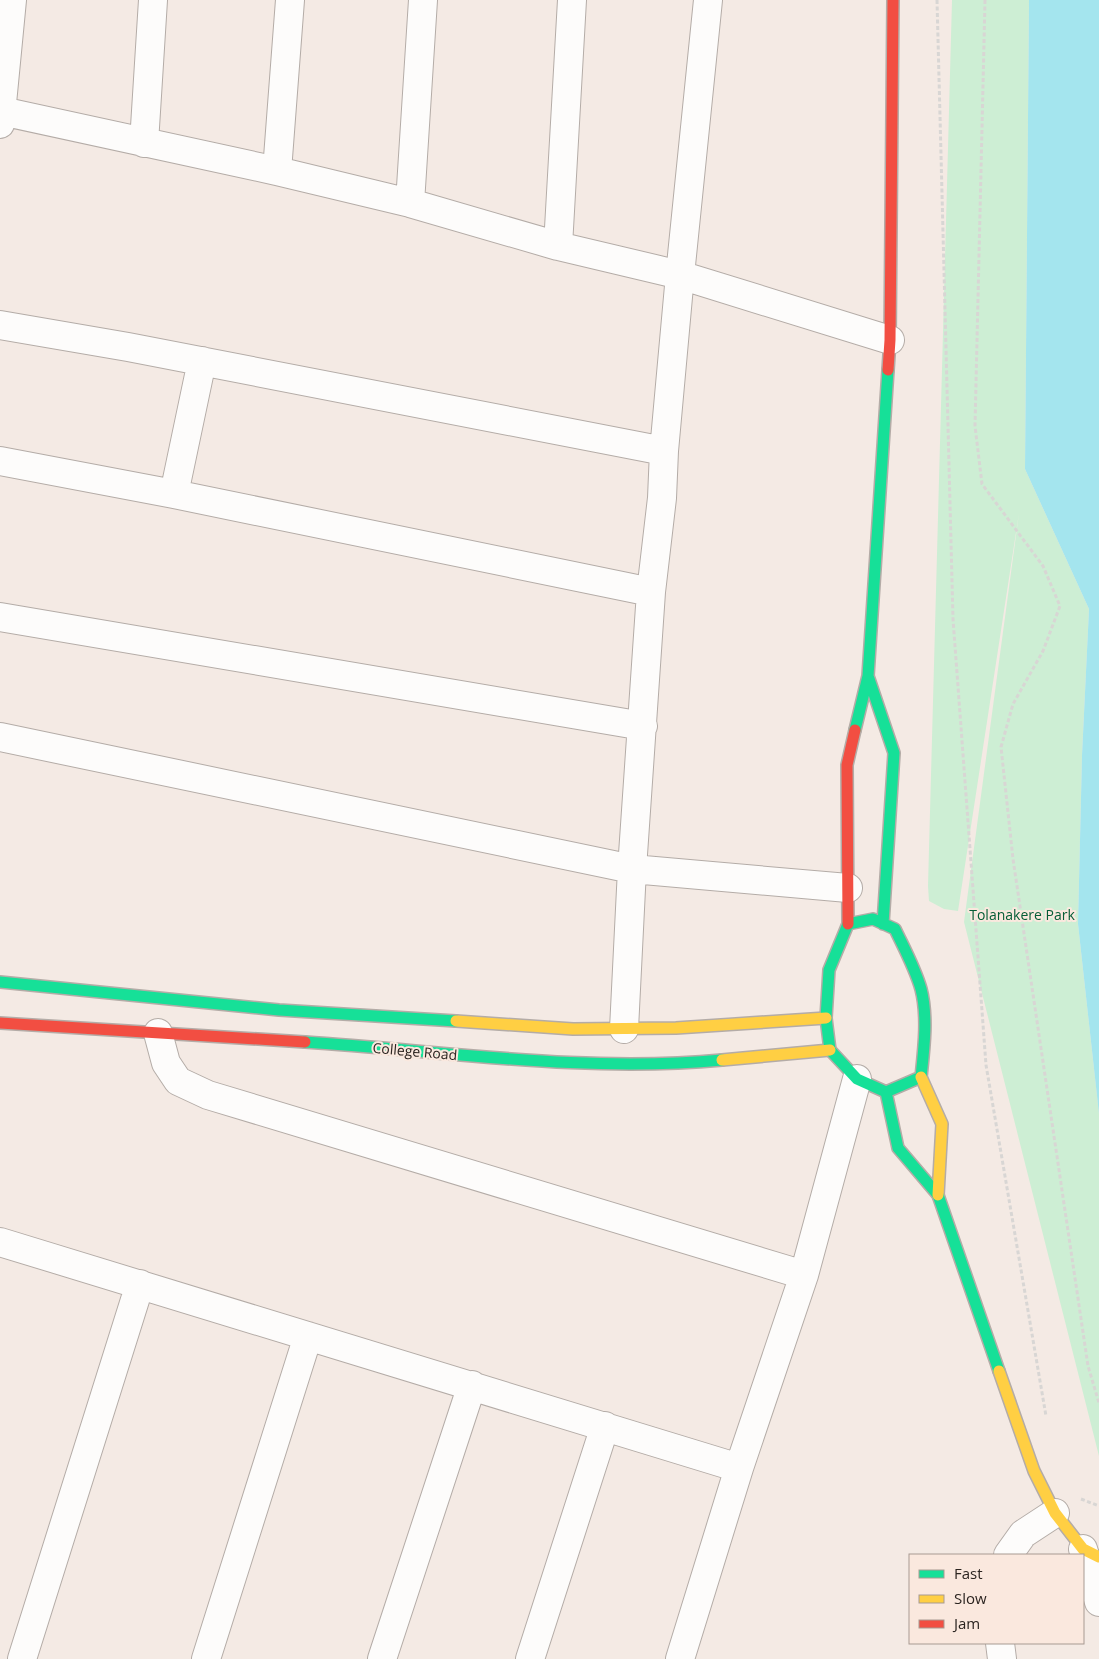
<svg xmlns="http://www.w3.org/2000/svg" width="1099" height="1659" viewBox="0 0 1099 1659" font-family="'Open Sans',sans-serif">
	<rect width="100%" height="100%" fill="#f4eae4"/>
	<path fill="#cdeed4" d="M952,0H1029L1025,469L1089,609L1082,755L1078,924L1099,1114V1456L964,922L1019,513L958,911L944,909L929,901L928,886Z"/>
	<path fill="#a4e5ee" d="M1029,0H1099V1114L1078,924L1082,755L1089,609L1025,469Z"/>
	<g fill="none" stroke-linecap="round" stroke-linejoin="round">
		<defs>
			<path id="street" d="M1,111L277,171L410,203L558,246L680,275L890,340
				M0,124L12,0
				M144,143L153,0
				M277,171L290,0
				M410,203L423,0
				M558,246L572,0
				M0,325L128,347L664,451
				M0,461L174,494L651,592
				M174,494L202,361
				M0,617L643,726
				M0,737L632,869L848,888
				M624,1029L632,869L651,592L662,498L664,451L680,275L708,0
				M158,1033L166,1063L178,1081L208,1095L804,1275
				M0,1242L739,1468
				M1083,1549L1099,1602
				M1008,1555L1023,1534L1055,1513
				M1000,1643L1002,1659
				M22,1659L140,1284
				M206,1659L308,1336
				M382,1659L472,1385
				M530,1659L605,1426
				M680,1659L739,1468L804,1275L857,1079"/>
			<path id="fast" d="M868,676L894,753L883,924
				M855,730L868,676L888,370
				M873,919L895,929C904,948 915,968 921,989C928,1016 924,1049 921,1077L886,1092L857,1079L830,1050L826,1018L829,970L848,924Z
				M0,982L279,1010L456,1021
				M305,1042C444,1051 583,1073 722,1060
				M886,1092L898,1148L938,1195L999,1371"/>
			<path id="slow" d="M456,1021L573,1029L676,1028L826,1018
				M722,1060L830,1050
				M921,1077L942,1124L938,1195
				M999,1371L1034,1471L1055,1513L1083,1549L1099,1557"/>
			<path id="jam" d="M888,370L890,340L893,0
				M848,924L847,765L855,730
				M0,1023L305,1042"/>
		</defs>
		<use href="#street" stroke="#b4aca7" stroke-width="30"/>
		<use href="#fast" stroke="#b4aca7" stroke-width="14"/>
		<use href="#slow" stroke="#b4aca7" stroke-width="14"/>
		<use href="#jam" stroke="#b4aca7" stroke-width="14"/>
		<path stroke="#d8d6d4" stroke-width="3" stroke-dasharray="4 2.5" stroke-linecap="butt" d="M937,0L953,619L986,1065L1046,1416
			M985,0L975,426L982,484L1043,566L1060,606L1043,651L1013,704L1001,747L1013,859L1088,1366L1099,1403
			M1081,1499L1099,1506"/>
		<use href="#street" stroke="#fdfcfb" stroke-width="28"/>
		<use href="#fast" stroke="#16e098" stroke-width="11"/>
		<use href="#slow" stroke="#ffcf43" stroke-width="11"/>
		<use href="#jam" stroke="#f24e42" stroke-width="11"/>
	</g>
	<g text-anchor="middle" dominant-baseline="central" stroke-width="4" stroke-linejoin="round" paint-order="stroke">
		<g font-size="14" fill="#055d36" stroke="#fae8de">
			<text x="1022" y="914">Tolanakere Park</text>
		</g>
		<g font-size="14" fill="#2b2420" stroke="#fae8de">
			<text transform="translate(415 1051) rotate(5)">College Road</text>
		</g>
	</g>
	<rect x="909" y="1554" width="175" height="90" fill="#fae8de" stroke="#a79a92"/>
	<rect x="919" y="1570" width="25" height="8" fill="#16e098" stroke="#a79a92"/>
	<text x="954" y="1579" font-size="15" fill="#2b2420">Fast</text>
	<rect x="919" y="1595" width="25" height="8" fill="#ffcf43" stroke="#a79a92"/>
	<text x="954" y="1604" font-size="15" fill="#2b2420">Slow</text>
	<rect x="919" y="1620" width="25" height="8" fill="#f24e42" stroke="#a79a92"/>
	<text x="954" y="1629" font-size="15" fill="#2b2420">Jam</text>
</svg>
